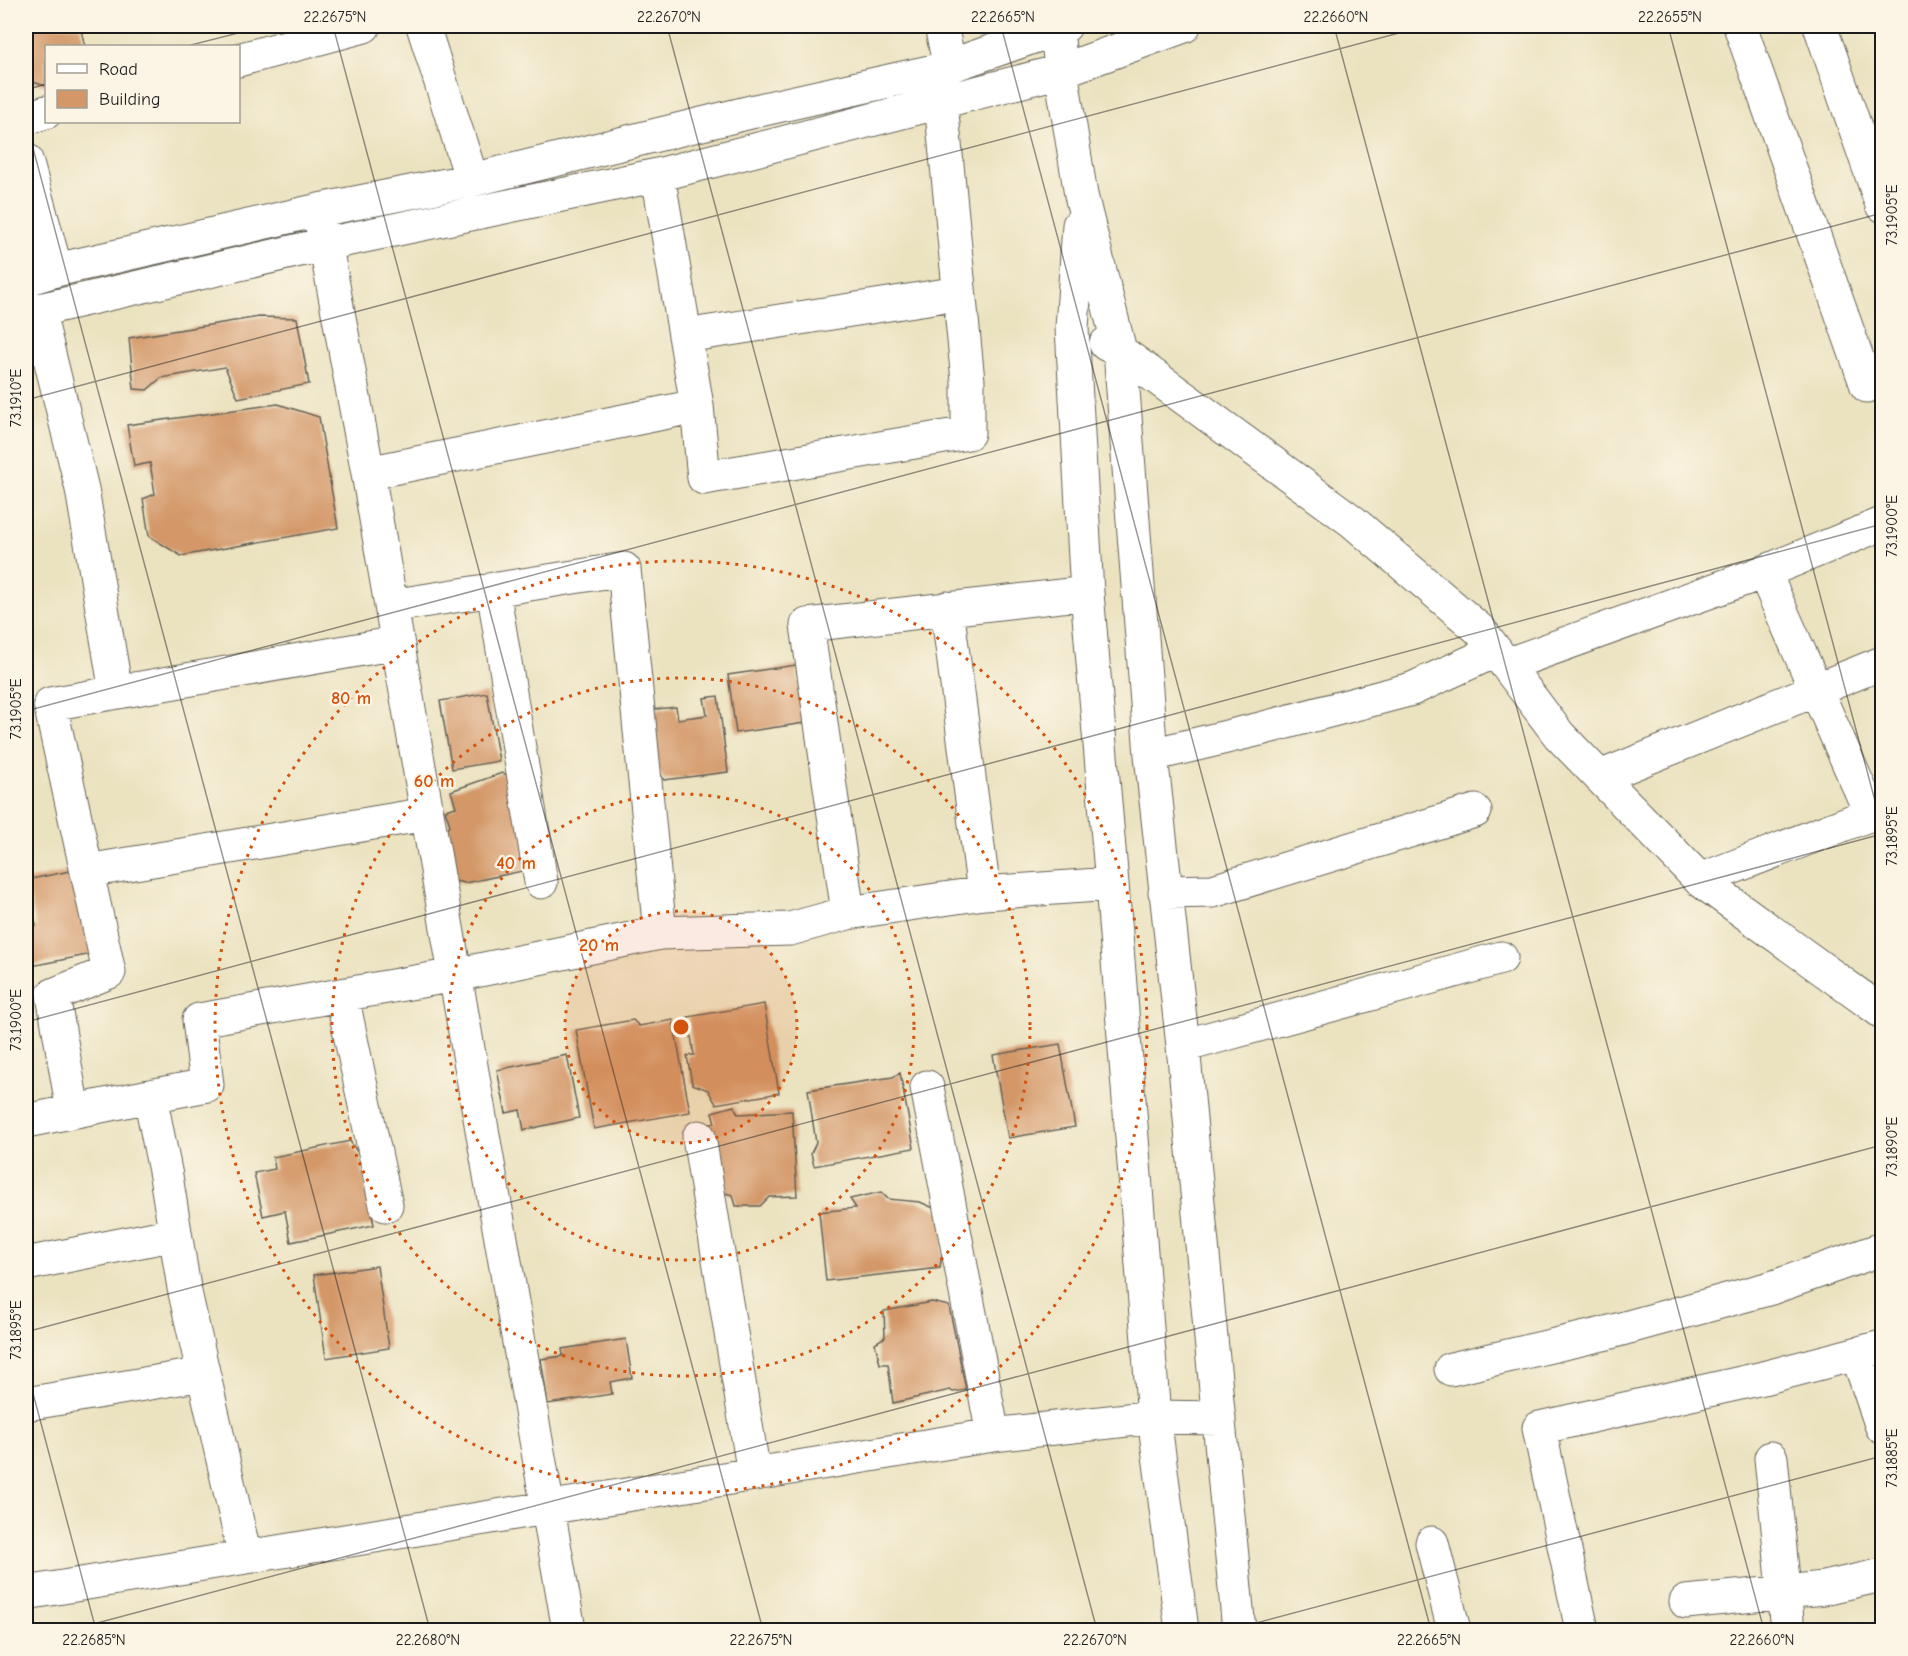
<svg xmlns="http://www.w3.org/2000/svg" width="1908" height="1656" viewBox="0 0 1908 1656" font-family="'Comic Neue',sans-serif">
	<rect width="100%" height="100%" fill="#fcf5e5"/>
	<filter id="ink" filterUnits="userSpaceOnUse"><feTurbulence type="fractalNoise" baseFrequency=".0167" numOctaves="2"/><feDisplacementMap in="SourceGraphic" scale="12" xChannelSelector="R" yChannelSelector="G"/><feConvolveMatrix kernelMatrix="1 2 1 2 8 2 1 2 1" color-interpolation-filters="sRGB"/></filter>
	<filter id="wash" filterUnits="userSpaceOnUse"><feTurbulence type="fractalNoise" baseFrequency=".008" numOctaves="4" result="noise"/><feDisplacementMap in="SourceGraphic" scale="24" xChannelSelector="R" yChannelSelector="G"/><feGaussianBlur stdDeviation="1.35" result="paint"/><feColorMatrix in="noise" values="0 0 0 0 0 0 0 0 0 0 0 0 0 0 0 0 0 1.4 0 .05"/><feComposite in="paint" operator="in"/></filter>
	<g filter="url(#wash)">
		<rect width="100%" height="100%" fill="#ebe2c0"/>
		<g id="blocks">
			<path fill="#d39768" d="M26,26H80L85,46H46V86L26,80Z
				M259,317L297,318L309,384L238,398L225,367L161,378L147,390L134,389L129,338Z
				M278,404L319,417L338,528L181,556L149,536L143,499L155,494L150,463L134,466L127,425Z
				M796,665L805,723L736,733L728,675Z
				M487,693L499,761L452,769L440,701Z
				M718,696L728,772L664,780L654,763L646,710L676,707L678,719L707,715L704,698Z
				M502,773L513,777L532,869L465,883L450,880L443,834L450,825L445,810L456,807L451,791Z
				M80,869L97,953L26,967V928L36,926L26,880Z
				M764,1004L779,1093L716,1104L708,1090L692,1084L687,1056L694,1055L688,1017Z
				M633,1020L639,1026L673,1020L690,1112L594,1129L576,1030Z
				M1060,1044L1075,1127L1008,1138L993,1055Z
				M567,1055L579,1118L524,1130L520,1110L506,1113L497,1070Z
				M900,1073L914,1148L814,1166L811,1153L816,1143L808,1090L893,1077Z
				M734,1106L738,1114L792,1111L797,1196L769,1197L760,1206H736L733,1195L717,1191L702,1126L715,1123L712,1112Z
				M350,1141L360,1156L374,1225L291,1242L285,1211L263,1216L254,1173L275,1169L273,1157Z
				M881,1192L888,1199L920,1202L947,1214L940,1268L826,1281L819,1212L856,1208L850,1199Z
				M377,1266L389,1348L326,1358L314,1275Z
				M932,1302L949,1306L966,1390L953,1392L950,1390L893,1403L888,1364H880L875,1343L885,1337L884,1311Z
				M626,1339L632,1378L610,1382L612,1394L548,1404L541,1359L563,1356L562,1349Z"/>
		</g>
	</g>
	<g filter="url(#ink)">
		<use href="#blocks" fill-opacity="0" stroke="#646155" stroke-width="1.5"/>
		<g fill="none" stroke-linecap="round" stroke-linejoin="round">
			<defs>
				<path id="minor" d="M423,26L472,180
					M941,26L950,67
					M1740,26L1867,386
					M1820,26L1882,205
					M1057,28L1061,71L1081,195L1120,351L1151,755L1183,1046L1239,1630
					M238,60L364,26
					M26,118L46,112
					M26,160L56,270
					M319,210L368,473L569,1630
					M1079,225L1072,328L1087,593L1112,884L1154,1417L1182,1630
					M26,279L56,270L319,210L472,180L755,111L938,70L1065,26
					M38,309L82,489L116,692
					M26,313L326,244L658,175L1061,71L1184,26
					M685,336L959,293
					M1106,344L1120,351L1352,521L1480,630L1559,735L1700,880L1882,1012
					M697,406L704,478L968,433V381L941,103
					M368,473L697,406L658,175
					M1764,572L1882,524
					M493,589L541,882
					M391,606L624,569L660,933
					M947,608L984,893
					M1506,665L1764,572L1871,814L1700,880
					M1151,755L1260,729L1412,689L1495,651
					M1600,777L1882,663
					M87,871L427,814
					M1165,892L1213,891L1475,811
					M848,913L807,625L1087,593
					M342,996L386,1205
					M1183,1046L1501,958
					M927,1087L993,1435
					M150,1096L207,1085L199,1020L455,975L660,933L790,929L848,913L984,893L1112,884
					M73,1111L53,995L109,972L50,704L397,643
					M26,1121L150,1096L166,1176L184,1288L245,1557
					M699,1137L754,1474
					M26,1264L175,1234
					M1857,1354L1882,1427
					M1451,1369L1603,1334L1771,1288L1882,1249
					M26,1404L203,1374
					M1771,1458L1788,1630
					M1432,1543L1454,1630
					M26,1593L993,1435L1154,1417L1219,1418
					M1686,1602L1824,1588L1882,1575
					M1582,1630L1539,1428L1763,1378L1882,1347"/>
			</defs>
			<use href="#minor" stroke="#646155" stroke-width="35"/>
			<use href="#minor" stroke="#fff" stroke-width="33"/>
		</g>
	</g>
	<path fill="none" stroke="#1c1c1c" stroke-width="1.5" stroke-opacity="0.45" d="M333,26L763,1630M667,26L1097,1630M1001,26L1431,1630M1334,26L1764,1630M1668,26L1882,827M187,46L266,26M26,90L46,84M26,122L430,1630M26,400L1425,26M26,711L1882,213M26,1022L1882,524M26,1332L1882,834M26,1367L96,1630M71,1630L1882,1145M1230,1630L1882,1456"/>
	<circle cx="681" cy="1027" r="116" fill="#d4530e" fill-opacity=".12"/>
	<g fill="none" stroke="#d4530e" stroke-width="3" stroke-dasharray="3 6">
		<circle cx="681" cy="1027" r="116"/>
		<circle cx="681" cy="1027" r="233"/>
		<circle cx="681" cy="1027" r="349"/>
		<circle cx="681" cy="1027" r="466"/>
	</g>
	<circle cx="681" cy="1027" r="9" fill="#d4530e" stroke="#fcf5e5" stroke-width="3"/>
	<g font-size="18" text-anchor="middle" font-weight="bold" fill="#d4530e" stroke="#fcf5e5" stroke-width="4.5" stroke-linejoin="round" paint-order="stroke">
		<text x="351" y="704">80 m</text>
		<text x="434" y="787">60 m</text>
		<text x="516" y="869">40 m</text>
		<text x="599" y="951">20 m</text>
	</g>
	<rect width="1908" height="1656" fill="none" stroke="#fcf5e5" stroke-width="66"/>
	<rect x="45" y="45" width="195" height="78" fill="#fcf5e5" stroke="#a29e95" stroke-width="1.5"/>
	<rect x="57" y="64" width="30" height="9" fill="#ffffff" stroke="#a29e95" stroke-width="1.5"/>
	<text x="99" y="75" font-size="18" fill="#1c1c1c">Road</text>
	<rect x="57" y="90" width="30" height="18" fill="#d39768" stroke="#a29e95" stroke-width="1.5"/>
	<text x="99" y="105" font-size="18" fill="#1c1c1c">Building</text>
	<rect x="33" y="33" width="1842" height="1590" fill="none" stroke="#1c1c1c" stroke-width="2"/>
	<g font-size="15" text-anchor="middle" fill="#1c1c1c">
		<text x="335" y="22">22.2675°N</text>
		<text x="669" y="22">22.2670°N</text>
		<text x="1003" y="22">22.2665°N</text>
		<text x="1336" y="22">22.2660°N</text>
		<text x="1670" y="22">22.2655°N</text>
		<text transform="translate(1892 215) rotate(-90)" y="5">73.1905°E</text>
		<text transform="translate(16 398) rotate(-90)" y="5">73.1910°E</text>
		<text transform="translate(1892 526) rotate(-90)" y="5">73.1900°E</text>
		<text transform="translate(16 709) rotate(-90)" y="5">73.1905°E</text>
		<text transform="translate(1892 836) rotate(-90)" y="5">73.1895°E</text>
		<text transform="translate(16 1020) rotate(-90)" y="5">73.1900°E</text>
		<text transform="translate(1892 1147) rotate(-90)" y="5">73.1890°E</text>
		<text transform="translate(16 1330) rotate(-90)" y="5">73.1895°E</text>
		<text transform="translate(1892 1458) rotate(-90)" y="5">73.1885°E</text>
		<text x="94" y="1645">22.2685°N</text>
		<text x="428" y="1645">22.2680°N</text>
		<text x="761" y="1645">22.2675°N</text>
		<text x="1095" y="1645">22.2670°N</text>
		<text x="1429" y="1645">22.2665°N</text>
		<text x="1762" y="1645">22.2660°N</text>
	</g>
</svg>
